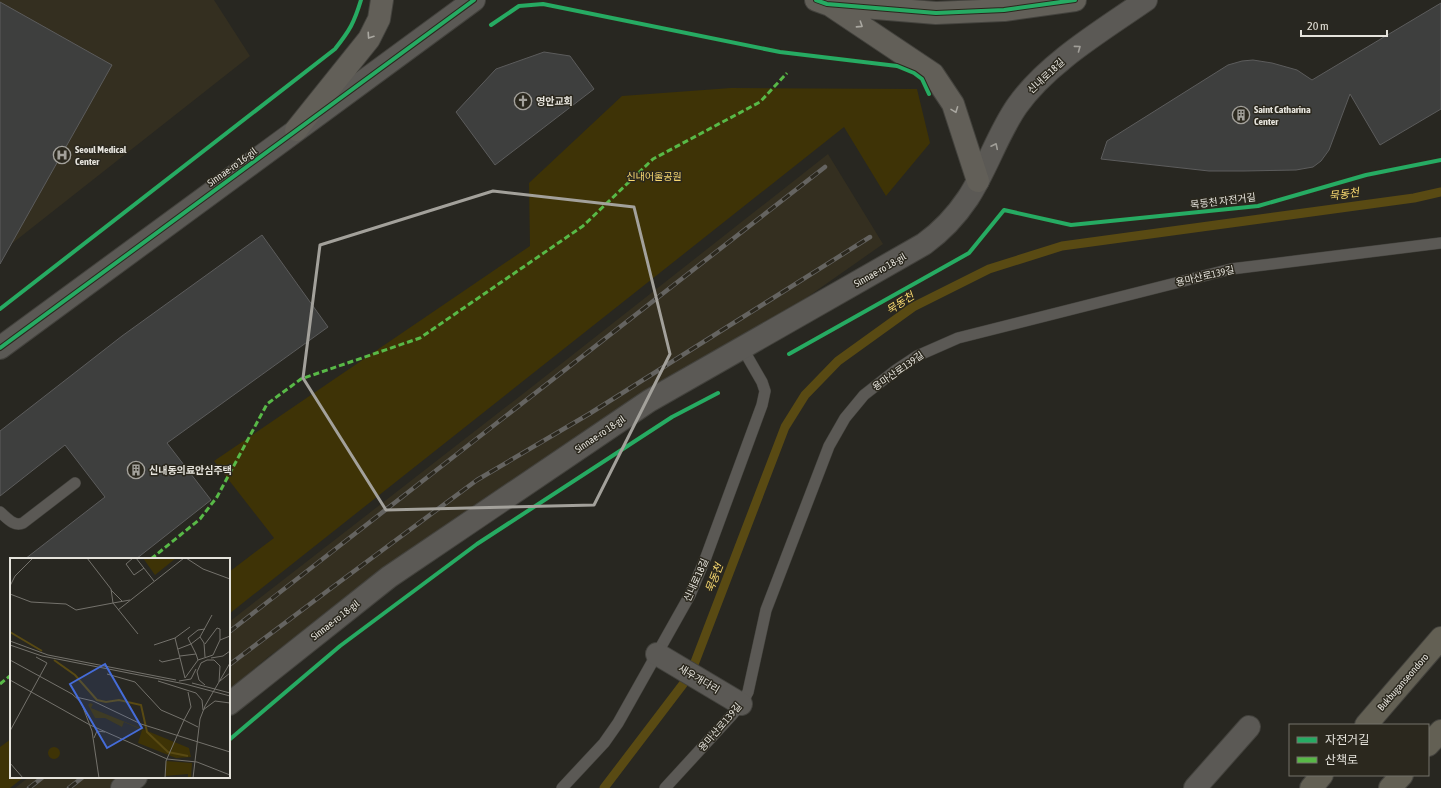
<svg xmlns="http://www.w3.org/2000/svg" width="1441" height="788" viewBox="0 0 1441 788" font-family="'Asap Condensed','Noto Sans KR',sans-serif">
	<rect width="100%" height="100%" fill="#282721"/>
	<path fill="#342f20" d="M0,0H214L250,56L0,253Z
		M828,154L883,244L769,324L546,459L268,657L229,690V622L533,386Z
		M29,777H123L110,788H15Z"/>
	<path fill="#3e3306" d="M731,88L917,89L930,143L886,196L844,127L229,614V572L274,538L214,461L530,246L529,183L622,96Z
		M11,739V777H24L10,788H0V747Z"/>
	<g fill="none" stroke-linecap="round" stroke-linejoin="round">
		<path stroke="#594a13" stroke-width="9" d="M604,788L690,675L785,427L805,395L838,361L913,307L989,269L1062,246L1414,198L1441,192"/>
	</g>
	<path fill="#3e3f3e" stroke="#5c5c5c" d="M0,2L112,65L0,264Z
		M1441,3V109L1380,145L1350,94L1329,150L1321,161L1313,167L1296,170L1244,171H1209L1101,159L1107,141L1228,65L1242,61L1253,60L1272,63L1297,70L1312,80Z
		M544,52L570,56L594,89L495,165L456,112L496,69Z
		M262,235L328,327L167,443L211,500L136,559H25L105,497L65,445L0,496V431L122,336Z"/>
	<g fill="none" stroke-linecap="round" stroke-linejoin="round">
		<defs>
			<path id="service" d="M0,512C7,518 14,527 23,523L75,483
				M562,788L604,743L618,723L690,595L706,557L762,405L765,391L762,382L743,349
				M665,788L732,715L742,703L748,692L766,610L829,446L845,418L864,395L896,370L917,356L958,338L1231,269L1441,243"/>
			<path id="minor" d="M657,654L741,704
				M1195,788L1249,727"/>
			<path id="tertiary" d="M0,348L474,0
				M229,704L389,577L649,401L924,244C942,231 956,216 968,198C987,169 997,135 1017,106C1047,63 1103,30 1146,0
				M122,788L136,777"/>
			<path id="secondary" d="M816,0L827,4L936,13L1004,10L1075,0
				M830,5L933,74L953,104L978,181
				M296,130L369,39L379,19L382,0"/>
			<path id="trunk" d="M1366,725L1441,638
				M1428,745L1441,731
				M1311,788L1322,775
				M1390,788L1402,775"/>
		</defs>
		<use href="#service" stroke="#43423d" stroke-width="12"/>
		<use href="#minor" stroke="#43423d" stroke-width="24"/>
		<use href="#tertiary" stroke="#43423d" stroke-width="24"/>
		<use href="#secondary" stroke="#43423d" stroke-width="24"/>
		<use href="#trunk" stroke="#43423d" stroke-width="24"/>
		<path stroke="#64625f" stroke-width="2.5" stroke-dasharray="2 2" stroke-linecap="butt" d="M1004,210L1071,225"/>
		<use href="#service" stroke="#5b5955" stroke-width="11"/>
		<use href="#minor" stroke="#5b5955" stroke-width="22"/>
		<use href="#tertiary" stroke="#5b5955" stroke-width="22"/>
		<use href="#secondary" stroke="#625f58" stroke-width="22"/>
		<use href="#trunk" stroke="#636054" stroke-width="22"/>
		<defs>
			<path id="rail" d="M229,632L825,167
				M229,665L330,589L477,480L589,414L870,237
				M29,788L43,777
				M69,788L83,777"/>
		</defs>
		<use href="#rail" stroke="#656461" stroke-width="4.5"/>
		<use href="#rail" stroke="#2b281e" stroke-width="3" stroke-dasharray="9" stroke-linecap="butt"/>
		<path stroke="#58b947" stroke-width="3" stroke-dasharray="6 3" stroke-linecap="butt" d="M151,559L200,519L217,497L267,404L301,379L420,338L583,226L653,159L760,102L787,73
			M0,684L11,675"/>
		<defs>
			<path id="cycleway" d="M816,0L827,4L936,13L1004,10L1075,0
				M491,25L519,6L543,4L780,52L897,66L914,73L922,79L929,94
				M0,309L335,49C350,30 354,23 361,0
				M0,348L474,0
				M789,354L969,253L1004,210L1071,225L1258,206L1366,175L1441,160
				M229,740L340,646L477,544L672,417L718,393"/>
		</defs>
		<use href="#cycleway" stroke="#2b281e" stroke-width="6"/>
		<use href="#cycleway" stroke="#26ab63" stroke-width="4"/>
	</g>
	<defs><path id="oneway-chevron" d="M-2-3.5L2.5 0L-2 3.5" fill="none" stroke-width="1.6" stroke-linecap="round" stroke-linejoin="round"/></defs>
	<g stroke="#aaa8a1">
		<use href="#oneway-chevron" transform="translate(860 25) rotate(33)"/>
		<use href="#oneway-chevron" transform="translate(370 36) rotate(124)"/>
		<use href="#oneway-chevron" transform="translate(955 110) rotate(69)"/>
	</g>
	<g stroke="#a09e98">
		<use href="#oneway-chevron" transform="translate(1078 48) rotate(-36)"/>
		<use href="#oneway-chevron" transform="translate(995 146) rotate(-64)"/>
	</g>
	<path fill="none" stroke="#a3a19b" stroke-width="3" stroke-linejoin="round" d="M493,191L634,207L670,354L594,505L386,510L303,378L320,245Z"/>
	<defs>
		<symbol id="church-ring" viewBox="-11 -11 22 22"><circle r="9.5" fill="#2b281e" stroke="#a3a19b" stroke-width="1.5"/><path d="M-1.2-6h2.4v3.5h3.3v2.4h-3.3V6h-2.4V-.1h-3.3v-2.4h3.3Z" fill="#a3a19b"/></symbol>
		<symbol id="building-ring" viewBox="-11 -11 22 22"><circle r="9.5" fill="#2b281e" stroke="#a3a19b" stroke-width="1.5"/><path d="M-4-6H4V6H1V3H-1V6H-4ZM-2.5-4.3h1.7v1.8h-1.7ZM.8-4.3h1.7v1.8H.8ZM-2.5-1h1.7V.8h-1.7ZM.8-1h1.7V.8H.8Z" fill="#a3a19b"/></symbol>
		<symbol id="hospital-ring" viewBox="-11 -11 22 22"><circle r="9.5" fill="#2b281e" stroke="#a3a19b" stroke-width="1.5"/><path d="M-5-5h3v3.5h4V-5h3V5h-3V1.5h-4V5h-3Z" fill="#a3a19b"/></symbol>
	</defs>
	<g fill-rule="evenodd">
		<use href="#church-ring" x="513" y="91" width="20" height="20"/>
		<use href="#building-ring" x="1231" y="105" width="20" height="20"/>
		<use href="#hospital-ring" x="52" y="145" width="20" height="20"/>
		<use href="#building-ring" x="126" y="460" width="20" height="20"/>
	</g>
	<g text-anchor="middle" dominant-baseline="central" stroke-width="3" stroke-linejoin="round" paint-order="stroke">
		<g font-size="10" fill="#e5e3dc" stroke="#2b281e">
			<text transform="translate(1046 76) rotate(-43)">신내로18길</text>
			<text transform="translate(232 167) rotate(-36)">Sinnae-ro 16-gil</text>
			<text transform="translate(1223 201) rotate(-7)">목동천 자전거길</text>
			<text transform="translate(880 270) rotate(-30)">Sinnae-ro 18-gil</text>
			<text transform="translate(1205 276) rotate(-13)">용마산로139길</text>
			<text transform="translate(898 371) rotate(-35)">용마산로139길</text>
			<text transform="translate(600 434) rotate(-34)">Sinnae-ro 18-gil</text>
			<text transform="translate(696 580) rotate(-66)">신내로18길</text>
			<text transform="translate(335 620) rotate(-38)">Sinnae-ro 18-gil</text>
			<text transform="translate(699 679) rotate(31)">새우개다리</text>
			<text transform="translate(1403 682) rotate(-49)">Bukbuganseondoro</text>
			<text transform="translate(720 727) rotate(-49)">용마산로139길</text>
		</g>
		<g font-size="10" font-weight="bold" fill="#e5e3dc" stroke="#2b281e" text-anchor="start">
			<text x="536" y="101">영안교회</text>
			<text x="1254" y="109">Saint Catharina<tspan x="1254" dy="12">Center</tspan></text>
			<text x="75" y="149">Seoul Medical<tspan x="75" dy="12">Center</tspan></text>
			<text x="149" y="470">신내동의료안심주택</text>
		</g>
		<g font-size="10" fill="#f8d871" stroke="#2b281e">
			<text x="654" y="176">신내어울공원</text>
		</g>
		<g font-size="11" font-style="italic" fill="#f7d870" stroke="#2b281e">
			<text transform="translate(1344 194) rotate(-8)">묵동천</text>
			<text transform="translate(900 303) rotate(-33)">묵동천</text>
			<text transform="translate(714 578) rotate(-69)">묵동천</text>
		</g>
	</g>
	<g transform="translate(10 558)">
		<rect width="220" height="220" fill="#282721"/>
		<path d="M133,0H166L145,17ZM80,145L83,146L81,150L179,190L181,199L166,200L128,185L132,172L114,164L112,169L95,160H85L78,147ZM38 195a6 6 0 1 1 12 0a6 6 0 1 1-12 0ZM156,203L182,205L181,220H178V216L155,218Z" fill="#3e3306"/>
		<path fill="none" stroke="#594a13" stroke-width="2" d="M0,74L32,93M44,102L65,117L87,142L96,144L109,142L131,147L137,174L158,194L178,198"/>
		<path fill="none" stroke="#74726c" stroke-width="1" d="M77,0L101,31L103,45L120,42M123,0L116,6L124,17L134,10M126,0L144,23M176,0L193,11L220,21M0,28L5,18L23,0M101,32L112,43M0,36L21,44L56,46L66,52L103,45L128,76M108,52L174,0M190,79L194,85L195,99M165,80L175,120M0,83L38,97L166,122M195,86L207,70L210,71V82M0,87L32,98L175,126L220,138M144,87L165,80L180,69M168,91L181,86L190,79L202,57M186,96L178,80L188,72L195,71M170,98L186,96L188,102M26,99L37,105M201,100L213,98L220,93M0,102L62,136L71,144L82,173L89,220M149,102L152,104L170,100M97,116L125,124L151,152L174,162L181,149L178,134M175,120L188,102L203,97L210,82L220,78M0,122L80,167L157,201L187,204L220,217M148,123L186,135L192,142L193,152M169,123L181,121L186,111M210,123L220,115M182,125L220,135M195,127L189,122L187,114L191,105L197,102H204L210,108L209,124M66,139L83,143L131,166L220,194M193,152L205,143L220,145M0,173L37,105M84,180L87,173L95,174M0,205L13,220M155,220L156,203L174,162L188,169M183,220L190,161L195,148L220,105"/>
		<path fill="#456cd9" fill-opacity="0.15" stroke="#456cd9" stroke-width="2" d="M95,106L132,170L97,190L60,126Z"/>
		<rect width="220" height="220" fill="none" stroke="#e5e3dc" stroke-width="2"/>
	</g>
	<rect x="1289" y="724" width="140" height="52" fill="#2b281e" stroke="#75736a"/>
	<rect x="1297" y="737" width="20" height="6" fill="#26ab63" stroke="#75736a"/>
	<text x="1325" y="744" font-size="12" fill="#e5e3dc">자전거길</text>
	<rect x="1297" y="757" width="20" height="6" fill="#58b947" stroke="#75736a"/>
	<text x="1325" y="764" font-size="12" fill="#e5e3dc">산책로</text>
	<path d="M1301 30v6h86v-6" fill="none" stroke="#e5e3dc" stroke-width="2"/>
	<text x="1307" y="30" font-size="12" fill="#e5e3dc" stroke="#2b281e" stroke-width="3" paint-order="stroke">20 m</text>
</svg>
